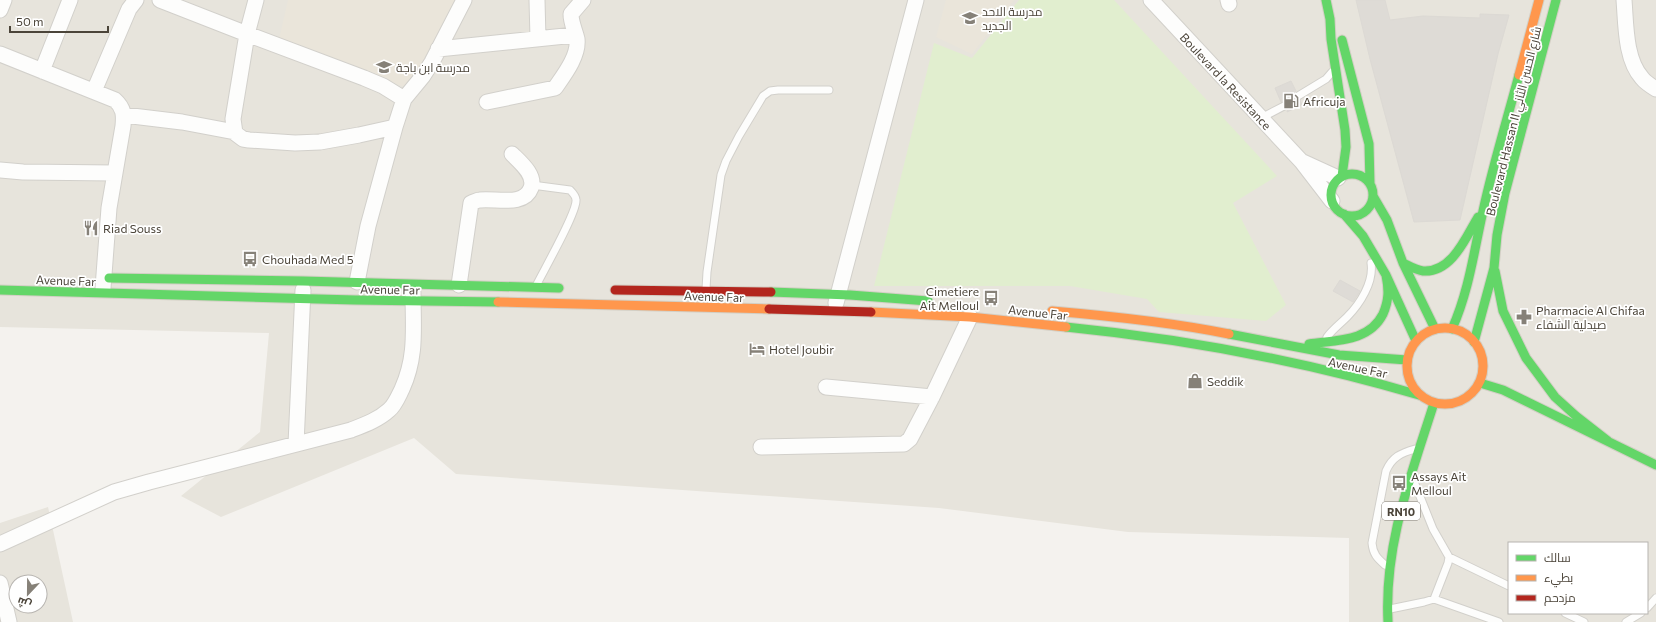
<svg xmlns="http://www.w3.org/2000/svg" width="1656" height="622" viewBox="0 0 1656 622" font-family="Commissioner,Cairo,sans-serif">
	<rect width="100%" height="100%" fill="#f4f2ee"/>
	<path fill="#e7e4dc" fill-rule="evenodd" d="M0,0H1656V622H1349V538L1128,532L939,508L456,474L414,438L221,517L181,496L260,432L269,333L0,327ZM1509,543H1647V613H1509Z
		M48,507L73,622H0V523ZM16,582H40V606H16Z"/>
	<path fill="#eae5da" d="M288,0H460L411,89L278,44Z
		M946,0H1014L972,54L936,37Z"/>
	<path fill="#e1eecf" d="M1019,0H1114L1277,176L1233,203L1286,305L1266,321L1159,312L1147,299L1070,286H874L934,43L972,58Z"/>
	<path fill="#dedbd6" stroke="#dcd9d4" d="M1356,0H1385L1390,20L1423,16L1480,18V14L1509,15L1498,54L1460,220L1414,222L1370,59Z
		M1291,81L1296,91L1293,94L1294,98L1296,101L1300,100L1302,105L1287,112L1289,104L1286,102H1281L1275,88Z
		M1340,280L1360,291L1353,302L1333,291Z"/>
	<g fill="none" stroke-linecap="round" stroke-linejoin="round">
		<defs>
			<path id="lane" d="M1298,96L1326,79L1332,72
				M1261,118L1284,106
				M532,185L570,190C573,193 576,196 576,200C577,212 544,270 537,284
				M706,289L707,272L721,175L726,161L739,136L763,96L770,91L778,90H829
				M1327,337C1333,329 1340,324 1347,317C1360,304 1374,282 1371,263
				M1415,484L1433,529L1449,557L1448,563L1434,599
				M1449,557L1509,586
				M1385,565C1377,558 1373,554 1372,543L1386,471C1392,457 1401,453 1415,449
				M1647,608L1656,598
				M1390,609L1424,602L1434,599L1499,622
				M1565,613L1584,622
				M1626,622L1641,613"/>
			<path id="street" d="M160,0L247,34L233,119L235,133L243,139L249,140L295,143L320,142L359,135L395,127
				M256,0L247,34L364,78L383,86L404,99L395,127L368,226L357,282
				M537,0L538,39
				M1151,0L1302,162L1332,201
				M1228,0L1229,4
				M1624,0C1626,24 1625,59 1642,78C1645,82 1651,86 1656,89
				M0,10L4,0
				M438,49L575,35
				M0,54L115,100C124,108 124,115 123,126L109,208L103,288
				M42,71L70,0
				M94,91L129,9L136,0
				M404,99L423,76L432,62L464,0
				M487,102L555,88C564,75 579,56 577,39C575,30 571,23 571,14L583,0
				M124,115L182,122L235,132
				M1303,162L1338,178
				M0,170L23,172L114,173
				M459,285L471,203C474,202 477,200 480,200C496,198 524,207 531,188C536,175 520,162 512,154
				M836,303L916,0
				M826,387L932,397
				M296,444L303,290
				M761,447L904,444L910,439L932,397L970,317
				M0,544L114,492L149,482L351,430C364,425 378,420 389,410C395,405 398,397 402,389C417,356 413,328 413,292
				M0,583L9,622"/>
			<path id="fast" d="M1326,0L1330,19L1331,39L1345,130L1346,147L1342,176
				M1342,40L1369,144L1370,184
				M1331 195a21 21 0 1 1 42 0a21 21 0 1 1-42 0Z
				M1373,196L1387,220L1403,263L1435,329
				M1344,214L1363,236L1386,275L1416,341
				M1403,263C1409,266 1416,270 1423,271C1452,273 1466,237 1478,217
				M1495,271L1503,311L1526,358L1555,397L1576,416L1608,441
				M109,278L303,281L559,288
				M0,290L355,300L498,302
				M771,292L850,295L928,301
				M1066,327C1185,339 1304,361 1419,395
				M1452,329C1469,291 1474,251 1483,211C1493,165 1507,120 1519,75
				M1229,334L1339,355L1407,360
				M1474,342L1494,268L1497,235L1505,193L1556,0
				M1309,344C1336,340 1369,342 1383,314C1389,300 1389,290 1386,275
				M1480,383L1503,390L1656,465
				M1388,622C1384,544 1411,476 1434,403"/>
			<path id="slow" d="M1519,75L1539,0
				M498,302L769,309
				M1052,311C1111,316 1170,322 1229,334
				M871,312L970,317L1066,327
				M1407 366a38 38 0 1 1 76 0a38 38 0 1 1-76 0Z"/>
			<path id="jam" d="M615,290L771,292
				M769,309L871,312"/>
		</defs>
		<use href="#lane" stroke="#d2d0cb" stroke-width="9"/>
		<use href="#street" stroke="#d2d0cb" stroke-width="17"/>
		<use href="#fast" stroke="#d3cfc5" stroke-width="11"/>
		<use href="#slow" stroke="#d3cfc5" stroke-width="11"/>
		<use href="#jam" stroke="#d3cfc5" stroke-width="11"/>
		<use href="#lane" stroke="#fdfdfc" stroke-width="7"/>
		<use href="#street" stroke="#fdfdfc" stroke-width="15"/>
		<use href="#fast" stroke="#63d668" stroke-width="9"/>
		<use href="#slow" stroke="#ff974d" stroke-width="9"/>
		<use href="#jam" stroke="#b3261e" stroke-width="9"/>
	</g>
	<defs>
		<symbol id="school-bare" viewBox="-9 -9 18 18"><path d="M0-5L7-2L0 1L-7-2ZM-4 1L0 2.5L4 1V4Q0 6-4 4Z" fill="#868178" stroke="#fff" stroke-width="2.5" paint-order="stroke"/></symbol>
		<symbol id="fuel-bare" viewBox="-9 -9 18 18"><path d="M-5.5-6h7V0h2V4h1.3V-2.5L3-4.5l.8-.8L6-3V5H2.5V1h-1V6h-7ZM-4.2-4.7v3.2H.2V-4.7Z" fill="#868178" stroke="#fff" stroke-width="2.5" paint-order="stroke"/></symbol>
		<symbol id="restaurant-bare" viewBox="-9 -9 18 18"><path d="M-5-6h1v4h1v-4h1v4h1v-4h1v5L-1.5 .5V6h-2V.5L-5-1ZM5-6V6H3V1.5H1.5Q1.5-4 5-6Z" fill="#868178" stroke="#fff" stroke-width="2.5" paint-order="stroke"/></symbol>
		<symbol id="bus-bare" viewBox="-9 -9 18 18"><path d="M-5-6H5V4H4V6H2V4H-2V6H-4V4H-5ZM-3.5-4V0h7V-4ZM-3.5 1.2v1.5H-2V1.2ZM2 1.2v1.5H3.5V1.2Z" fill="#868178" stroke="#fff" stroke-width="2.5" paint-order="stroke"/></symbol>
		<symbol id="pharmacy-bare" viewBox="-9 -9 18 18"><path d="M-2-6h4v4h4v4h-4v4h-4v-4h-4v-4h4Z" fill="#868178" stroke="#fff" stroke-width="2.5" paint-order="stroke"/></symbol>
		<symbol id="hotel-bare" viewBox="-9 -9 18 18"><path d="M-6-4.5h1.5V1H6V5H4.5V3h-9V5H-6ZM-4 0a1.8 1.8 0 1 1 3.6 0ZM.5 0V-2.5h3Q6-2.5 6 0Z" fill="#868178" stroke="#fff" stroke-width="2.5" paint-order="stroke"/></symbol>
		<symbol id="shop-bare" viewBox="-9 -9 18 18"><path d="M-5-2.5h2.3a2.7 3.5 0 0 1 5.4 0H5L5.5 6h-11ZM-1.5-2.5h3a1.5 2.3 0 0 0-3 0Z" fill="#868178" stroke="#fff" stroke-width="2.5" paint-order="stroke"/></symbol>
	</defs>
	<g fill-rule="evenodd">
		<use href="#school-bare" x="959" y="7" width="22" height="22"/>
		<use href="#school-bare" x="373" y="56" width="22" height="22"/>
		<use href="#fuel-bare" x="1280" y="90" width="22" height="22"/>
		<use href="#restaurant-bare" x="80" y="217" width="22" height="22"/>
		<use href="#bus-bare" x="239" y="248" width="22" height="22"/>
		<use href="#bus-bare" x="980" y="287" width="22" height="22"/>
		<use href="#pharmacy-bare" x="1513" y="306" width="22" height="22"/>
		<use href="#hotel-bare" x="746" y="338" width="22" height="22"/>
		<use href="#shop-bare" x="1184" y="370" width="22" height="22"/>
		<use href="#bus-bare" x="1388" y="472" width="22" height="22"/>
	</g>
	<g text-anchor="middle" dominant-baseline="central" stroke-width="3.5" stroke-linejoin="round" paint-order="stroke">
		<rect fill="#fff" stroke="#817c74" stroke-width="1" x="1382" y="502" width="38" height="18" rx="3"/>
		<g font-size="11" font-weight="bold" fill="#4b4439">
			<text x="1401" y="511">RN10</text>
		</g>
		<g font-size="12" fill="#4b4439" stroke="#fff" text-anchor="start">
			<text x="982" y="11">مدرسة الاحد<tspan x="982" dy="14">الجديد</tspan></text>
			<text x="396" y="67">مدرسة ابن باجة</text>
			<text x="1303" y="101">Africuja</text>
			<text x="103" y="228">Riad Souss</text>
			<text x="262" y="259">Chouhada Med 5</text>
			<text x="979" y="291" text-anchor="end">Cimetiere<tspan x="979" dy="14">Ait Melloul</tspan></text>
			<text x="1536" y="310">Pharmacie Al Chifaa<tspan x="1536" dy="14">صيدلية الشفاء</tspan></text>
			<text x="769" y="349">Hotel Joubir</text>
			<text x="1207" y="381">Seddik</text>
			<text x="1411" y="476">Assays Ait<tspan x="1411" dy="14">Melloul</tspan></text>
		</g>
		<g font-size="12" fill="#4b4439" stroke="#fff">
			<text transform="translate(1226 81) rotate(47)">Boulevard la Resistance</text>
			<text transform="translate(1513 121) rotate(-76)">Boulevard Hassan II شارع الحسن الثاني</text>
			<text transform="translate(66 280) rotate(2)">Avenue Far</text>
			<text transform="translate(390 289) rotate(1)">Avenue Far</text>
			<text transform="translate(714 296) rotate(2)">Avenue Far</text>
			<text transform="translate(1038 312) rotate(6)">Avenue Far</text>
			<text transform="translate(1358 367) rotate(12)">Avenue Far</text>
		</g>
	</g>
	<rect x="1508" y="542" width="140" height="72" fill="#ffffff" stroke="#b7b4b0"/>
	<rect x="1516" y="555" width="20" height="6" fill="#63d668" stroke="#b7b4b0"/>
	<text x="1544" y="562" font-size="12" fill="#4b4439">سالك</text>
	<rect x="1516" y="575" width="20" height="6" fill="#ff974d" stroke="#b7b4b0"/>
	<text x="1544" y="582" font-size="12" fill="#4b4439">بطيء</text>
	<rect x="1516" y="595" width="20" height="6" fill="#b3261e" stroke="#b7b4b0"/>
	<text x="1544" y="602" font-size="12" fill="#4b4439">مزدحم</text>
	<g transform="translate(28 594) rotate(202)"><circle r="19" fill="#ffffff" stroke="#b7b4b0"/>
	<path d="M0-3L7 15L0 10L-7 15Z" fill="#868178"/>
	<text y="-6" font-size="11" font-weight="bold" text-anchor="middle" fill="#4b4439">ش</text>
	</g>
	<path d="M10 26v6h98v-6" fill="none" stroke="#4b4439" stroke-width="2"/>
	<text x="16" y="26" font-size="12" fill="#4b4439" stroke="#ffffff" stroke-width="3" paint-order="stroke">50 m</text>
</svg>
